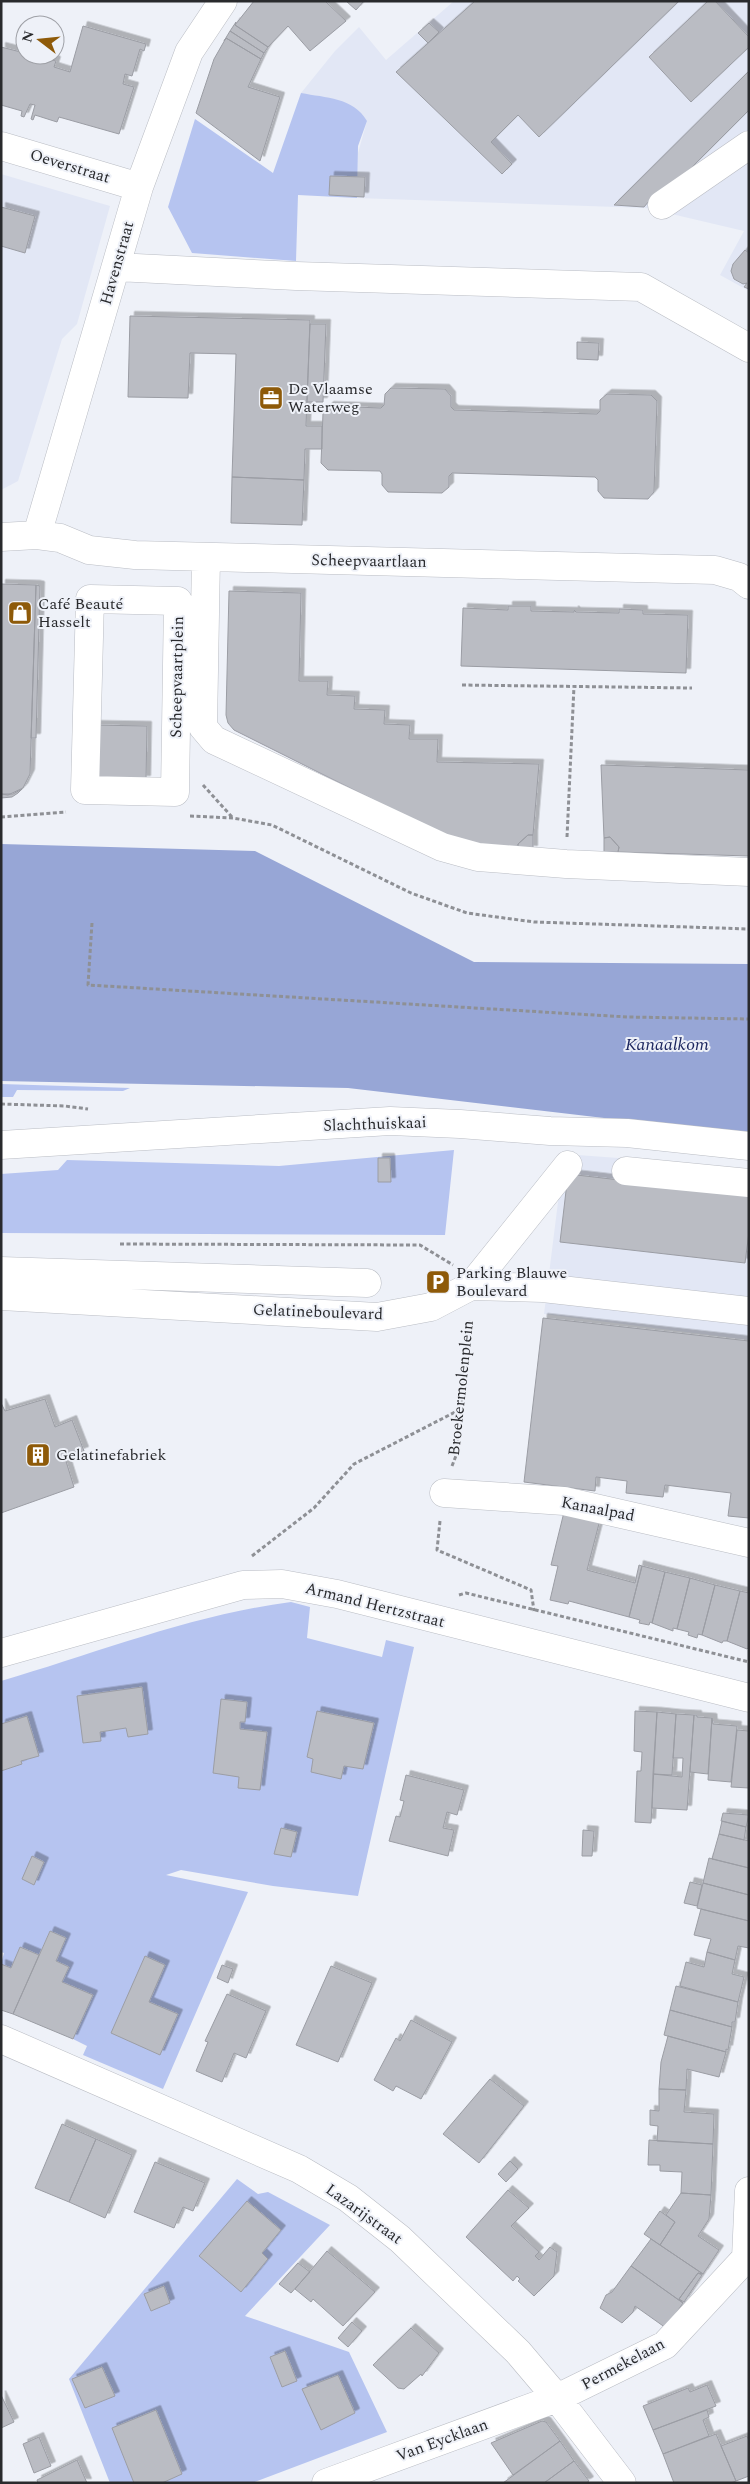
<svg xmlns="http://www.w3.org/2000/svg" width="750" height="2484" viewBox="0 0 750 2484" font-family="Spectral,serif">
	<defs>
		<filter id="shadow"><feDropShadow dx="4.5" dy="-4.5" stdDeviation="0" flood-color="#0004"/></filter>
	</defs>
	<rect width="100%" height="100%" fill="#eef1f8"/>
	<path fill="#e2e7f5" d="M454,1H749V291L720,275L744,231L646,208L357,198L358,153L367,121L301,93L335,51L359,27L386,60Z
		M1,174L110,206L77,324L62,339L18,481L1,490Z
		M564,1154L632,1159L749,1174V1340L544,1314Z"/>
	<path fill="#b6c4f0" d="M301,93C326,98 353,97 367,121L358,146L357,198L298,195L296,261L192,253L168,207L195,119L273,173Z
		M1,1084L130,1088L123,1091L17,1090L13,1097H1Z
		M454,1150L445,1235L1,1233V1174L58,1170L67,1160L279,1166Z
		M291,1602L310,1607L307,1638L382,1657L386,1640L414,1647L358,1896L273,1886L181,1870L166,1875L248,1892L163,2089L83,2055L87,2046L73,2039L92,1996L62,1982L69,1967L56,1961L66,1938L50,1931L39,1955L21,1947L11,1968L1,1964L4,1953L1,1952V1681C97,1653 191,1615 291,1602Z
		M237,2179L258,2194L268,2192L330,2225L245,2316L349,2352L387,2432L252,2483H110L69,2379Z"/>
	<path fill="#97a6d6" d="M1,844L255,851L474,962L749,964V1135L348,1088L1,1081Z"/>
	<path fill="#babcc3" stroke="#9b9da4" filter="url(#shadow)" d="M254,1H325L346,21L310,51L288,26L268,47L235,25Z
		M346,1H364L356,10Z
		M475,1H679L539,137L518,115L491,142L512,164L502,174L396,72Z
		M708,1H715L749,37V47L691,102L649,57Z
		M236,22L235,25L268,47L264,53L230,31Z
		M429,23L439,32L428,43L418,33Z
		M83,26L146,44L144,51L140,49L132,76L125,74L123,84L134,87L119,134L59,117L57,122L35,115L33,120L31,119L35,105L30,104L24,117L21,116L22,111L1,105V47L56,61L54,67L70,72Z
		M230,31L264,53L261,59L226,38L224,41Z
		M226,38L261,59L248,87L280,97L260,161L196,113L214,59Z
		M749,71V110L660,199L655,194L644,207L614,205Z
		M330,176L365,177L364,197L329,195Z
		M1,207L35,216L25,253L1,246Z
		M745,250L749,253V289L744,287L747,283L743,284L734,279L731,271L733,264Z
		M130,316L310,320L306,426H322V449H305L304,480L232,477L236,354L190,353L188,398L128,397Z
		M310,324H326L323,402H307Z
		M577,342L599,343L598,360L577,359Z
		M391,388L445,389L451,396V407L454,410L597,414L600,411V400L607,394L651,395L657,401L654,492L648,499L604,498L598,491V480L595,477L452,473L449,476V487L442,493L388,492L382,485V474L380,471L328,470L321,463L323,413L329,406L381,408L384,405L385,394Z
		M232,477L304,480L302,525L231,523Z
		M1,584L36,585L30,774L23,788L8,795L1,794Z
		M36,585L40,586L36,738H31Z
		M229,591L301,593L299,681H328L327,695L355,696L354,709L385,710L384,724L410,725L409,739H438L437,762L539,764L533,835H528L518,844V849L467,842L436,831L234,730L228,723L226,715Z
		M508,606H531V611L574,612V610L576,612L619,613V609L643,610V614L688,615L686,673L461,666L463,608L508,610Z
		M93,725L147,726L146,780L92,779Z
		M601,765L749,770V856L618,852L619,847L610,837L604,838Z
		M22,789L18,793L12,797L1,798V794H13Z
		M528,835H533V850L518,849V844Z
		M610,837L619,847L618,852H604V838Z
		M378,1158H390L391,1182H378Z
		M568,1174L749,1195V1232L745,1263L560,1242Z
		M543,1318L749,1341V1518L728,1516L731,1493L665,1485L663,1497L626,1493L627,1481L596,1477L595,1491L524,1482Z
		M45,1399L55,1427L72,1420L84,1451L65,1458L74,1487L1,1513V1403L5,1411Z
		M565,1508L601,1516L587,1570L635,1583L639,1565L642,1566L629,1617L569,1601L568,1604L550,1600L558,1566L551,1565Z
		M642,1566L665,1572L652,1623L650,1622L649,1625L639,1623L640,1620L629,1617Z
		M665,1572L690,1578L677,1629L673,1628V1631L652,1623Z
		M690,1578L715,1585L702,1635L698,1634L697,1638L688,1635L689,1632L677,1629Z
		M715,1585L740,1591L727,1641H723L722,1643L702,1635Z
		M740,1591L749,1593V1647L747,1649L727,1641Z
		M142,1687L148,1734L128,1737L126,1728L100,1732L101,1741L83,1743L77,1696Z
		M221,1699L247,1702L245,1722H240V1729L267,1732L260,1790L238,1788L239,1777L213,1773Z
		M317,1711L374,1723L363,1769L344,1766L341,1779L311,1772L313,1759L307,1757Z
		M635,1711L657,1712L651,1823L635,1822L637,1771H641L642,1752L634,1751Z
		M657,1712L676,1714L672,1775L653,1774Z
		M676,1714L694,1715L687,1810L652,1808L653,1774L682,1777L683,1758H673Z
		M694,1715H697V1717L712,1718L708,1774L690,1772Z
		M27,1716L39,1756L21,1761L22,1764L1,1771V1724Z
		M712,1718L713,1724L737,1726L731,1782L708,1780Z
		M737,1730L749,1731V1788L731,1787Z
		M406,1775L464,1790L457,1815L447,1812L443,1828L454,1830L448,1856L389,1841L396,1816L400,1817L404,1801L400,1800Z
		M723,1813L749,1815L746,1827L721,1821Z
		M722,1821L746,1827L744,1840L719,1834Z
		M281,1828L297,1832L291,1857L274,1854Z
		M583,1830L594,1831L592,1856H582Z
		M719,1834L749,1841V1868L712,1859Z
		M32,1856L44,1862L34,1885L22,1879Z
		M709,1858L749,1868V1895L703,1883Z
		M690,1882L702,1885L697,1906L684,1903Z
		M703,1883L749,1895V1921L697,1908Z
		M701,1909L749,1921V1948L738,1946L735,1960L707,1952L711,1939L694,1935Z
		M50,1931L66,1938L56,1961L69,1967L62,1982L93,1995L73,2039L13,2014Z
		M20,1947L39,1955L13,2014L1,2010V1964L11,1968Z
		M707,1952L735,1960L732,1974L744,1977L738,2002L680,1986L686,1962L704,1967Z
		M145,1956L165,1965L149,2002L178,2014L160,2055L111,2033Z
		M222,1965L233,1969L228,1983L217,1978Z
		M331,1966L372,1983L338,2062L296,2045Z
		M676,1986L738,2002L735,2022H732V2027L670,2010Z
		M227,1994L266,2011L246,2058L234,2053L222,2082L196,2071L208,2042L205,2041Z
		M670,2010L732,2027L728,2050L726,2049V2052L664,2035Z
		M411,2020L452,2042L421,2099L396,2086L393,2091L374,2080L396,2038L400,2041Z
		M668,2036L726,2052L719,2077L687,2069L686,2090L659,2089L661,2062Z
		M490,2079L524,2106L479,2163L443,2134Z
		M659,2089L686,2090L684,2112L714,2114L713,2144L657,2141L658,2126L650,2125V2110L659,2111Z
		M62,2124L96,2139L69,2202L35,2188Z
		M96,2139L132,2155L105,2218L69,2202Z
		M649,2140L713,2144L711,2195L681,2193L682,2172L660,2171V2165H648Z
		M510,2161L518,2169L506,2182L498,2174Z
		M155,2162L205,2183L193,2211L183,2207L174,2228L134,2212Z
		M508,2190L529,2208L511,2226L539,2252L535,2256L539,2260L550,2247L557,2252L554,2276L534,2296L518,2281L520,2279L517,2276L513,2281L466,2237Z
		M681,2193L711,2195L709,2219L698,2236L719,2250L703,2274L660,2245L675,2222L666,2215Z
		M247,2201L281,2230L262,2253L268,2259L241,2292L199,2256Z
		M660,2211L675,2222L660,2245L644,2234Z
		M651,2239L703,2274L698,2273L679,2299L683,2303L631,2266Z
		M327,2251L375,2292L343,2326L313,2299L311,2302L295,2289Z
		M298,2263L310,2272L291,2293L279,2284Z
		M631,2266L683,2303L666,2328L635,2306L633,2312L622,2323L600,2308L606,2295L612,2292Z
		M698,2273L702,2275L684,2302L679,2299Z
		M164,2286L170,2303L151,2311L144,2294Z
		M352,2322L362,2331L348,2347L338,2338Z
		M411,2328L439,2353L422,2376L421,2374L404,2389L398,2388L373,2365Z
		M285,2351L297,2381L282,2387L270,2357Z
		M102,2367L115,2396L85,2408L72,2379Z
		M338,2375L355,2413L321,2430L302,2389Z
		M707,2385L716,2406L653,2430L643,2406L688,2388L690,2392Z
		M1,2395L14,2422L1,2428Z
		M156,2410L182,2474L162,2483H134L112,2428Z
		M707,2410L709,2417L703,2420L709,2436L663,2454L653,2430Z
		M542,2421L546,2422L560,2441L513,2475L491,2443Z
		M716,2434L736,2481L731,2483H674L663,2454Z
		M747,2436L749,2441V2476L736,2481L721,2446Z
		M39,2437L51,2466L34,2473L23,2444Z
		M560,2441L574,2461L544,2483H503Z
		M77,2460L87,2483H38L37,2480Z
		M574,2461L589,2481L586,2483H544Z"/>
	<g fill="none" stroke-linecap="round" stroke-linejoin="round">
		<defs>
			<path id="minor" d="M1,146L139,187
				M662,205L749,145
				M116,267L296,276L641,287L749,348
				M37,535L139,187L189,52L223,1
				M1,537L37,535L60,538L89,550L135,555L715,570L739,577L749,585
				M206,557L203,727L214,740L442,847L478,857L566,864L749,872
				M90,599L178,601L175,792L85,790Z
				M1,1145L390,1121L460,1124L550,1131L627,1133L749,1146
				M626,1171L749,1183
				M1,1271L367,1283
				M471,1286L568,1165
				M1,1296L377,1317L431,1307L471,1286L543,1288L749,1311
				M444,1493L564,1501L749,1543
				M1,1653L243,1585L282,1584L337,1594L749,1698
				M1,2039L299,2169L348,2198L400,2239L518,2352L557,2398L622,2483
				M746,2258L749,2191
				M326,2483L557,2398L665,2345L746,2258H749"/>
		</defs>
		<use href="#minor" stroke="#babdc4" stroke-width="29"/>
		<path stroke="#8e9095" stroke-width="3" stroke-dasharray="4 2.5" stroke-linecap="butt" d="M462,685L692,688
			M203,785L232,817
			M190,816L233,818L272,825L411,893L467,913L534,922L749,929
			M1,817L66,812
			M567,837L574,686
			M92,923L88,985L627,1017L749,1019
			M1,1104L65,1106L88,1109
			M120,1244L420,1245L453,1265
			M452,1466L457,1453L459,1430L469,1319
			M440,1521L437,1550L531,1590L534,1611
			M252,1556L314,1508L354,1464L461,1409
			M459,1595L466,1593L749,1662"/>
		<use href="#minor" stroke="#fff" stroke-width="28"/>
	</g>
	<defs>
		<symbol id="office-square" viewBox="-11 -11 22 22"><rect x="-9" y="-9" width="18" height="18" rx="4" fill="#8e5a09" stroke="#eef1f8"/><path d="M-6-3h4V-5.5h4V-3h4V5H-6ZM-1-4.5V-3h2v-1.5ZM-6 0V1H6V0Z" fill="#fff"/></symbol>
		<symbol id="shop-square" viewBox="-11 -11 22 22"><rect x="-9" y="-9" width="18" height="18" rx="4" fill="#8e5a09" stroke="#eef1f8"/><path d="M-5-2.5h2.3a2.7 3.5 0 0 1 5.4 0H5L5.5 6h-11ZM-1.5-2.5h3a1.5 2.3 0 0 0-3 0Z" fill="#fff"/></symbol>
		<symbol id="parking-square" viewBox="-11 -11 22 22"><rect x="-9" y="-9" width="18" height="18" rx="4" fill="#8e5a09" stroke="#eef1f8"/><path d="M-3.5-5.5H1a3.5 3.5 0 0 1 0 7H-1V5.5H-3.5ZM-1-3.4V-.6H.8a1.4 1.4 0 0 0 0-2.8Z" fill="#fff"/></symbol>
		<symbol id="building-square" viewBox="-11 -11 22 22"><rect x="-9" y="-9" width="18" height="18" rx="4" fill="#8e5a09" stroke="#eef1f8"/><path d="M-4-6H4V6H1V3H-1V6H-4ZM-2.5-4.3h1.7v1.8h-1.7ZM.8-4.3h1.7v1.8H.8ZM-2.5-1h1.7V.8h-1.7ZM.8-1h1.7V.8H.8Z" fill="#fff"/></symbol>
	</defs>
	<g fill-rule="evenodd">
		<use href="#office-square" x="257" y="384" width="28" height="28"/>
		<use href="#shop-square" x="6" y="599" width="28" height="28"/>
		<use href="#parking-square" x="424" y="1268" width="28" height="28"/>
		<use href="#building-square" x="24" y="1441" width="28" height="28"/>
	</g>
	<g text-anchor="middle" dominant-baseline="central" stroke-width="4" stroke-linejoin="round" paint-order="stroke">
		<g font-size="16" fill="#292a2d" stroke="#eef1f8">
			<text transform="translate(70 166) rotate(17)">Oeverstraat</text>
			<text transform="translate(117 263) rotate(-74)">Havenstraat</text>
			<text transform="translate(369 561) rotate(1)">Scheepvaartlaan</text>
			<text transform="translate(177 677) rotate(-89)">Scheepvaartplein</text>
			<text transform="translate(375 1124) rotate(-2)">Slachthuiskaai</text>
			<text transform="translate(318 1312) rotate(2)">Gelatineboulevard</text>
			<text transform="translate(461 1388) rotate(-84)">Broekermolenplein</text>
			<text transform="translate(598 1509) rotate(11)">Kanaalpad</text>
			<text transform="translate(375 1605) rotate(14)">Armand Hertzstraat</text>
			<text transform="translate(364 2214) rotate(36)">Lazarijstraat</text>
			<text transform="translate(623 2364) rotate(-28)">Permekelaan</text>
			<text transform="translate(442 2440) rotate(-20)">Van Eycklaan</text>
		</g>
		<g font-size="16" fill="#292a2d" stroke="#eef1f8" text-anchor="start">
			<text x="288" y="389">De Vlaamse<tspan x="288" dy="18">Waterweg</tspan></text>
			<text x="38" y="604">Café Beauté<tspan x="38" dy="18">Hasselt</tspan></text>
			<text x="456" y="1273">Parking Blauwe<tspan x="456" dy="18">Boulevard</tspan></text>
			<text x="56" y="1455">Gelatinefabriek</text>
		</g>
		<g font-size="18" font-style="italic" fill="#1c265f" stroke="#eef1f8">
			<text x="667" y="1044">Kanaalkom</text>
		</g>
	</g>
	<rect width="750" height="2484" fill="none" stroke="#292a2d" stroke-width="5"/>
	<g transform="translate(40 40) rotate(286)"><circle r="24" fill="#eef1f8" stroke="#9fa1a7"/>
	<path d="M0-4L9 19L0 12L-9 19Z" fill="#8e5a09"/>
	<text y="-8" font-size="14" font-weight="bold" text-anchor="middle" fill="#292a2d">N</text>
	</g>
</svg>
